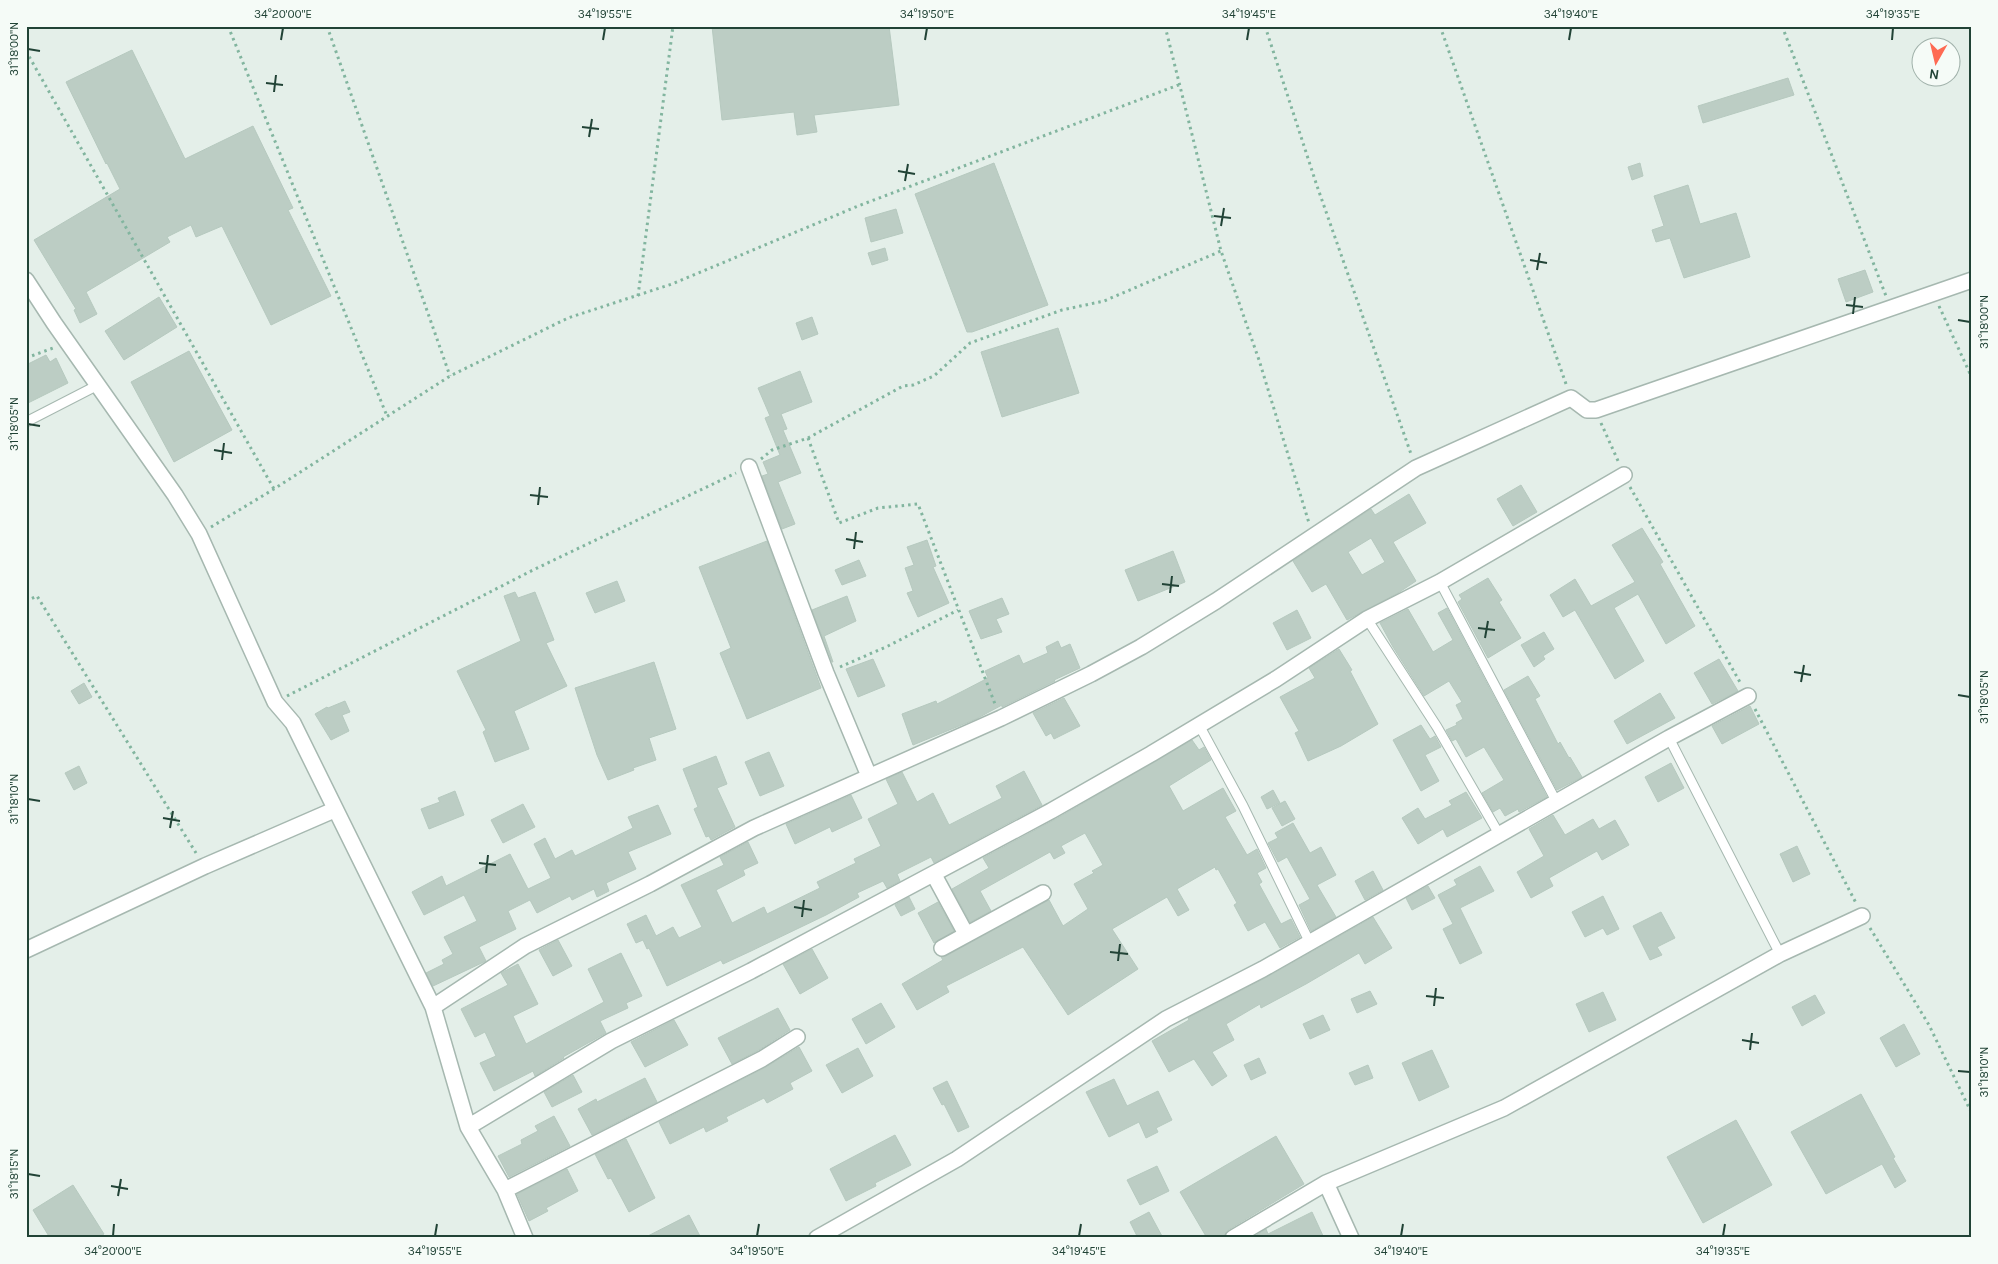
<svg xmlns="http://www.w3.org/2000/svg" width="1998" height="1264" viewBox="0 0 1998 1264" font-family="Karla,sans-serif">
	<rect width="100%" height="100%" fill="#e4efe9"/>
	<path fill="#bccdc4" stroke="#b6c9bf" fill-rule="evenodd" d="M712,26H889L899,105L814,115L817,132L797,135L794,112L722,120Z
		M132,50L185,159L253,126L293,208L288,210L331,296L271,325L222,226L196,237L191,225L167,237L170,242L86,292L97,314L80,323L74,310L76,309L34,240L120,189L107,163L106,164L66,82Z
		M1788,78L1794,95L1703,123L1698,106Z
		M994,163L1048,305L972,332H967L915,194Z
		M1640,163L1643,176L1632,180L1628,167Z
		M1688,185L1700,224L1736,213L1750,257L1684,278L1670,238L1656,242L1652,230L1664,226L1654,196Z
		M896,209L903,233L871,242L865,218Z
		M885,248L888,260L872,265L868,253Z
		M1865,270L1873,292L1846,302L1838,279Z
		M159,297L177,327L124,360L105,331Z
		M812,317L818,334L802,340L796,323Z
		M1058,328L1079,393L1002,417L981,352Z
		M189,351L232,430L174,462L131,382Z
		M46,355L50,362L56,358L68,383L26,404V365Z
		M800,371L812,402L781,414L787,429L783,430L801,473L778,482L795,524L782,529L762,476L768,474L763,462L780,455L765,418L770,416L758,388Z
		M1521,485L1537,512L1513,526L1497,499Z
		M1409,494L1426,523L1393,542L1416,581L1398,593L1347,620L1326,584L1312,592L1293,561L1371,509L1375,515ZM1371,538L1385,562L1362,575L1348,552Z
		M1642,528L1663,562L1660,564L1695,626L1666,644L1638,594L1614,608L1644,661L1615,679L1575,610L1563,617L1550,595L1575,579L1591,606L1635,582L1612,545Z
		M927,540L936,566L933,567L949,603L918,617L907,593L913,591L905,568L914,565L907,547Z
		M767,541L821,688L747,719L720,653L731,648L699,567Z
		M1173,551L1185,582L1138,601L1125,570Z
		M859,560L866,576L842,585L835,570Z
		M1488,578L1502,600L1499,602L1521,638L1488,658L1458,602L1462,599L1459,595Z
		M617,581L625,601L595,613L586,593Z
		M515,592L518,598L535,592L554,640L546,643L567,686L514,711L529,749L495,762L483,732L486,730L457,671L521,641L504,596Z
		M847,596L856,621L824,636L833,662H832L812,610Z
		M1002,598L1009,614L996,619L1002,632L981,639L969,611Z
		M1447,608L1547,797L1519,812L1518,809L1505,816L1500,808L1493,812L1482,793L1504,780L1484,747L1466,757L1456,739L1452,741L1446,730L1457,725L1456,723L1463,719L1456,705L1462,702L1449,681L1424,696L1393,647L1380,623L1408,609L1433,652L1453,640L1438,613Z
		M1297,610L1311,638L1287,650L1273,623Z
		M1544,632L1554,649L1543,656L1545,659L1534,667L1521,645Z
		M1058,641L1061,648L1070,644L1080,668L1054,680L1055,681L1002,707V705L976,719L913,745L902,714L936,701L937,704L961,692L988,678L985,671L1019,655L1023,664L1048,653L1046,647Z
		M1339,649L1352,670L1350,671L1378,724L1341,746L1308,761L1295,733L1299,731L1280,697L1315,678L1309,668Z
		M873,659L885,686L858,697L846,669Z
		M1719,659L1738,691L1712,704L1694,673Z
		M654,662L676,729L649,738L656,760L633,768L634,770L608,780L597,755L575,688Z
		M1528,676L1540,696L1535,699L1558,744L1560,742L1569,758L1570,757L1582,777L1557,790L1504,690Z
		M84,683L92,697L79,704L71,691Z
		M1660,693L1675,718L1627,744L1614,721Z
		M1064,698L1080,726L1054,739L1051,733L1046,736L1033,713Z
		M345,701L350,712L342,715L349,731L331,740L315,714L327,707L328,708Z
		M1750,706L1759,724L1722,744L1712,726Z
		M1421,725L1430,739L1435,736L1441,747L1425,755L1439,781L1421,791L1393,740Z
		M1192,740L1199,750L1204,747L1211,760L1169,786L1183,811L1223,788L1236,811L1225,817L1247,855L1257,849L1266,868L1257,873L1262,882L1259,884L1281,924L1291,919L1300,937L1280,948L1265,922L1248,931L1234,905L1237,903L1218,869L1216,870L1215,867L1177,889L1189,910L1178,916L1167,897L1112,929L1138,969L1068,1015L1023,947L946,986L949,992L917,1010L902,984L943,960L941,957L946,956L1049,900L1063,926L1088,909L1074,884L1094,873L1092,871L1103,865L1085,833L1061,846L1065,853L1054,859L1050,852L980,891L991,911L970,922L952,889L989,868L983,858L1056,819Z
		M769,752L784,786L760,796L745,762Z
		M716,756L727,784L717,788L735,827L711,840L709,836L706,837L694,809L698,807L683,769Z
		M1671,763L1684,788L1658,802L1645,777Z
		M79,766L87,783L74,790L65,773Z
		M1024,771L1042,805L934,863L931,857L897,874L900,881L887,888L883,881L857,893L859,897L826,915L751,951L723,964L721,960L667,986L649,948L647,949L643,940L636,943L627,924L646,915L656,936L673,927L679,938L702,927L681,885L724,865L720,857L748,842L758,863L743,870L745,875L716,890L732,923L764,907L767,914L820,888L817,882L856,863L854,859L881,846L868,819L898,804L886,779L902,772L917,802L933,793L949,825L1002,798L996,786Z
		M1273,790L1280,803L1267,809L1261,797Z
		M455,791L464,815L429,829L421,809L440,802L438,798Z
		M1466,792L1482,818L1447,837L1443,829L1418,844L1402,818L1418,808L1425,819L1452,805L1449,801Z
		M851,795L862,818L832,832L830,827L795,844L786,824Z
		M1285,801L1295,819L1282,826L1272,808Z
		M523,804L535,827L503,843L491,820Z
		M658,805L671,834L628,852L636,869L606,883L609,891L597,897L594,889L572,900L570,896L537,913L530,900L508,911L516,929L479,947L486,961L433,986L426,973L444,964L442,960L453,954L444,937L477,921L464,895L424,915L412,892L442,876L446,886L510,854L528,889L551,878L534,844L545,838L555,859L572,850L575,856L633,828L628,817Z
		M1553,815L1565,835L1593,819L1599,829L1615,820L1629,845L1602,860L1597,851L1549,878L1553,886L1531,898L1517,872L1544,856L1529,829Z
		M1293,823L1310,853L1321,847L1336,875L1317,885L1336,917L1311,931L1299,905L1310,899L1287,857L1278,862L1268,843L1278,838L1275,833Z
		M1797,846L1810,874L1793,882L1780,854Z
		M1480,866L1494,891L1460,908L1482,953L1460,964L1443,929L1453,924L1438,895L1457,885L1454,880Z
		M1373,871L1383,890L1365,900L1355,881Z
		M1428,886L1435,898L1412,910L1406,898Z
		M1603,896L1619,929L1607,935L1603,928L1585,937L1572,912Z
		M909,897L915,909L901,916L895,905Z
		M938,902L954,931L934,943L918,913Z
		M1661,912L1675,938L1657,947L1662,955L1650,960L1633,926Z
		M1373,917L1392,948L1365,964L1359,953L1306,984L1261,1008L1260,1004L1226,1024L1234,1040L1212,1052L1227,1076L1212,1086L1194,1059L1169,1072L1152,1041L1189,1020L1188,1018L1267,977Z
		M558,940L572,966L553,976L539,950Z
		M812,949L828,978L800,994L783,964Z
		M621,953L642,996L626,1003L628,1008L600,1021L606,1033L563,1057L564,1058L535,1076L533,1071L494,1091L480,1063L496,1056L485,1032L475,1037L461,1009L508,985L501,973L518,964L538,1004L513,1016L526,1044L604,1002L588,969Z
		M1370,991L1377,1004L1357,1013L1351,999Z
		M1603,992L1616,1020L1589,1032L1576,1004Z
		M1815,995L1825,1013L1802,1026L1792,1007Z
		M881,1003L895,1027L866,1044L852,1019Z
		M778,1008L790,1030L757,1051L732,1064L718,1038Z
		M1323,1015L1330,1030L1310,1039L1303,1024Z
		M674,1020L688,1045L645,1067L631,1042Z
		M1904,1024L1920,1054L1896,1067L1880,1038Z
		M799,1047L812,1071L790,1083L793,1089L767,1103L764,1098L726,1117L728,1121L706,1132L704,1127L670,1144L659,1122L766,1067Z
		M858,1048L873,1076L842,1093L826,1065Z
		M1432,1050L1449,1087L1419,1101L1402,1063Z
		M1259,1058L1266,1073L1251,1080L1244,1065Z
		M1368,1065L1373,1078L1355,1085L1349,1073Z
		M573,1075L582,1092L552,1107L544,1092Z
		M645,1078L657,1102L592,1135L578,1109L596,1099L597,1102Z
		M1114,1079L1127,1106L1158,1091L1172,1120L1156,1128L1158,1132L1146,1138L1139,1122L1109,1137L1086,1092Z
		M947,1081L969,1127L958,1132L944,1104L942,1105L933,1088Z
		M1861,1094L1895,1157L1893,1158L1906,1181L1895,1188L1882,1164L1826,1194L1791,1132Z
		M554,1116L570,1146L509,1177L498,1156L522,1144L521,1140L538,1131L535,1126Z
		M1736,1120L1772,1185L1703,1223L1667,1157Z
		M895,1135L911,1165L875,1183L876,1186L846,1201L830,1169Z
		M1276,1136L1304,1184L1228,1230L1224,1238H1207L1180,1192Z
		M626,1139L655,1198L629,1212L611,1178L608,1179L595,1154Z
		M1157,1166L1169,1191L1140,1205L1127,1180Z
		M567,1169L578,1191L546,1208L548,1211L529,1221L517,1194Z
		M73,1185L104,1234L97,1238H50L33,1210Z
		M1149,1212L1163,1238H1138L1130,1222Z
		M1312,1212L1324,1238H1252L1266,1229L1268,1234Z
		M689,1215L701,1238H644Z"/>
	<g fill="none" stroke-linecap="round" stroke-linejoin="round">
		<defs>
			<path id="service" d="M26,422L98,385
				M1440,582L1556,801
				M1367,619L1437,727L1499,834
				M1199,725L1243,806L1309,941
				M1669,738L1780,954"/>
			<path id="minor" d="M26,280L54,323L175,495L199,534L275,702L293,723L433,1007L468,1127L505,1190L525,1238
				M749,467L826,673L869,776
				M934,875L966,934
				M942,948L1043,893
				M26,950L205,866L334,810
				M433,1007L525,946L650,884L754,828L1001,718L1091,674L1141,647L1216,601L1416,468L1571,398L1587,410H1596L1972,280
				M468,1127L611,1041L751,971L1051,811L1151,754L1276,679L1367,619L1440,582L1624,475
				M1326,1183L1351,1238
				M505,1190L762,1059L797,1037
				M817,1238L957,1159L1166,1019L1263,969L1669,738L1748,696
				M1233,1238L1326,1183L1504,1108L1780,954L1862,916"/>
		</defs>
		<use href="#service" stroke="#a6b8b0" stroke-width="11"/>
		<use href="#minor" stroke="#a6b8b0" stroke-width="18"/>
		<path stroke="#82b59f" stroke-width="3" stroke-dasharray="2.5 4" stroke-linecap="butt" d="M228,26L387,416
			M327,26L450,376
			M1165,26L1221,251L1259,360L1309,523
			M1265,26L1317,186L1411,454
			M1440,26L1566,384
			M1782,26L1886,296
			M26,51L274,489
			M638,296L673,26
			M1939,306L1972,378
			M26,358L53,348
			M1601,423L1619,463
			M808,438L839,523L878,508L918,504L995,704
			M761,459L772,450L808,438L903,386L913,385L934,376L970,343L1062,310L1104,301L1221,251
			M1630,487L1741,684
			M211,527L274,489L450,376L568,318L672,284L858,206L1181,84
			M26,601L37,596L196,853
			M840,667L888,646L958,610
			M287,696L533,570L736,473
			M1755,709L1856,903
			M1870,928L1929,1025L1972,1114"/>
		<use href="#service" stroke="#fff" stroke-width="9"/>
		<use href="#minor" stroke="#fff" stroke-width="15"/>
	</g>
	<path fill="none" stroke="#214336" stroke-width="2" d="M281,40L283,28M603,40L605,28M925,40L927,28M1247,40L1249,28M1569,40L1571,28M1892,40L1893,28M28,49L40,51M266,83L283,85M274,92L276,75M582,127L599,129M589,137L592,119M898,171L915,174M905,181L908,164M1214,216L1231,218M1221,226L1224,208M1530,260L1547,263M1537,270L1540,253M1846,305L1863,307M1853,314L1855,297M1958,320L1970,322M28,424L40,426M214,450L232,453M222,460L224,443M530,495L548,497M538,505L540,487M846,539L863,542M854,549L856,532M1162,584L1179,586M1170,593L1172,576M1478,628L1495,630M1485,638L1488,621M1794,672L1811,675M1801,682L1804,665M1958,695L1970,697M28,799L40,801M163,818L180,821M170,828L173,811M479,863L496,865M486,873L488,855M794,907L812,910M802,917L804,900M1110,952L1128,954M1118,961L1120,944M1426,996L1444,998M1434,1006L1436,988M1742,1040L1759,1043M1750,1050L1752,1033M1958,1071L1970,1072M28,1174L40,1176M111,1186L128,1189M118,1196L121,1179M113,1236L114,1224M435,1236L437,1224M757,1236L759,1224M1079,1236L1081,1224M1401,1236L1403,1224M1723,1236L1725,1224"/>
	<rect width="1998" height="1264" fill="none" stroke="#f5fbf7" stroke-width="55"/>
	<g transform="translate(1936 62) rotate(188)"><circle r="24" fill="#f5fbf7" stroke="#a0b1aa"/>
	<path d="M0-4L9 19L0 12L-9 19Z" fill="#fe6a53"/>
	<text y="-8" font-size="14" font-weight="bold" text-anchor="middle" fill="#214336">N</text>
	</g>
	<rect x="28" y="28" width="1942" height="1208" fill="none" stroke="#214336" stroke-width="2"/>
	<g font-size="12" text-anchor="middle" fill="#214336">
		<text x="283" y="18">34°20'00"E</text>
		<text x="605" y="18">34°19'55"E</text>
		<text x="927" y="18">34°19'50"E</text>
		<text x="1249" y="18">34°19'45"E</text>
		<text x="1571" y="18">34°19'40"E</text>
		<text x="1893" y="18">34°19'35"E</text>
		<text transform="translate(14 49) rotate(-90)" y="4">31°18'00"N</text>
		<text transform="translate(1984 322) rotate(-90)" y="4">31°18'00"N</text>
		<text transform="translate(14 424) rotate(-90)" y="4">31°18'05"N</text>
		<text transform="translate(1984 697) rotate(-90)" y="4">31°18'05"N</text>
		<text transform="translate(14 799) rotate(-90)" y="4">31°18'10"N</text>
		<text transform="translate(1984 1072) rotate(-90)" y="4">31°18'10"N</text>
		<text transform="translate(14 1174) rotate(-90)" y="4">31°18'15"N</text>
		<text x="113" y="1255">34°20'00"E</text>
		<text x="435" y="1255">34°19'55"E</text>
		<text x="757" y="1255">34°19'50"E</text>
		<text x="1079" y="1255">34°19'45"E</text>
		<text x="1401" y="1255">34°19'40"E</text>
		<text x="1723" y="1255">34°19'35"E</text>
	</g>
</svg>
